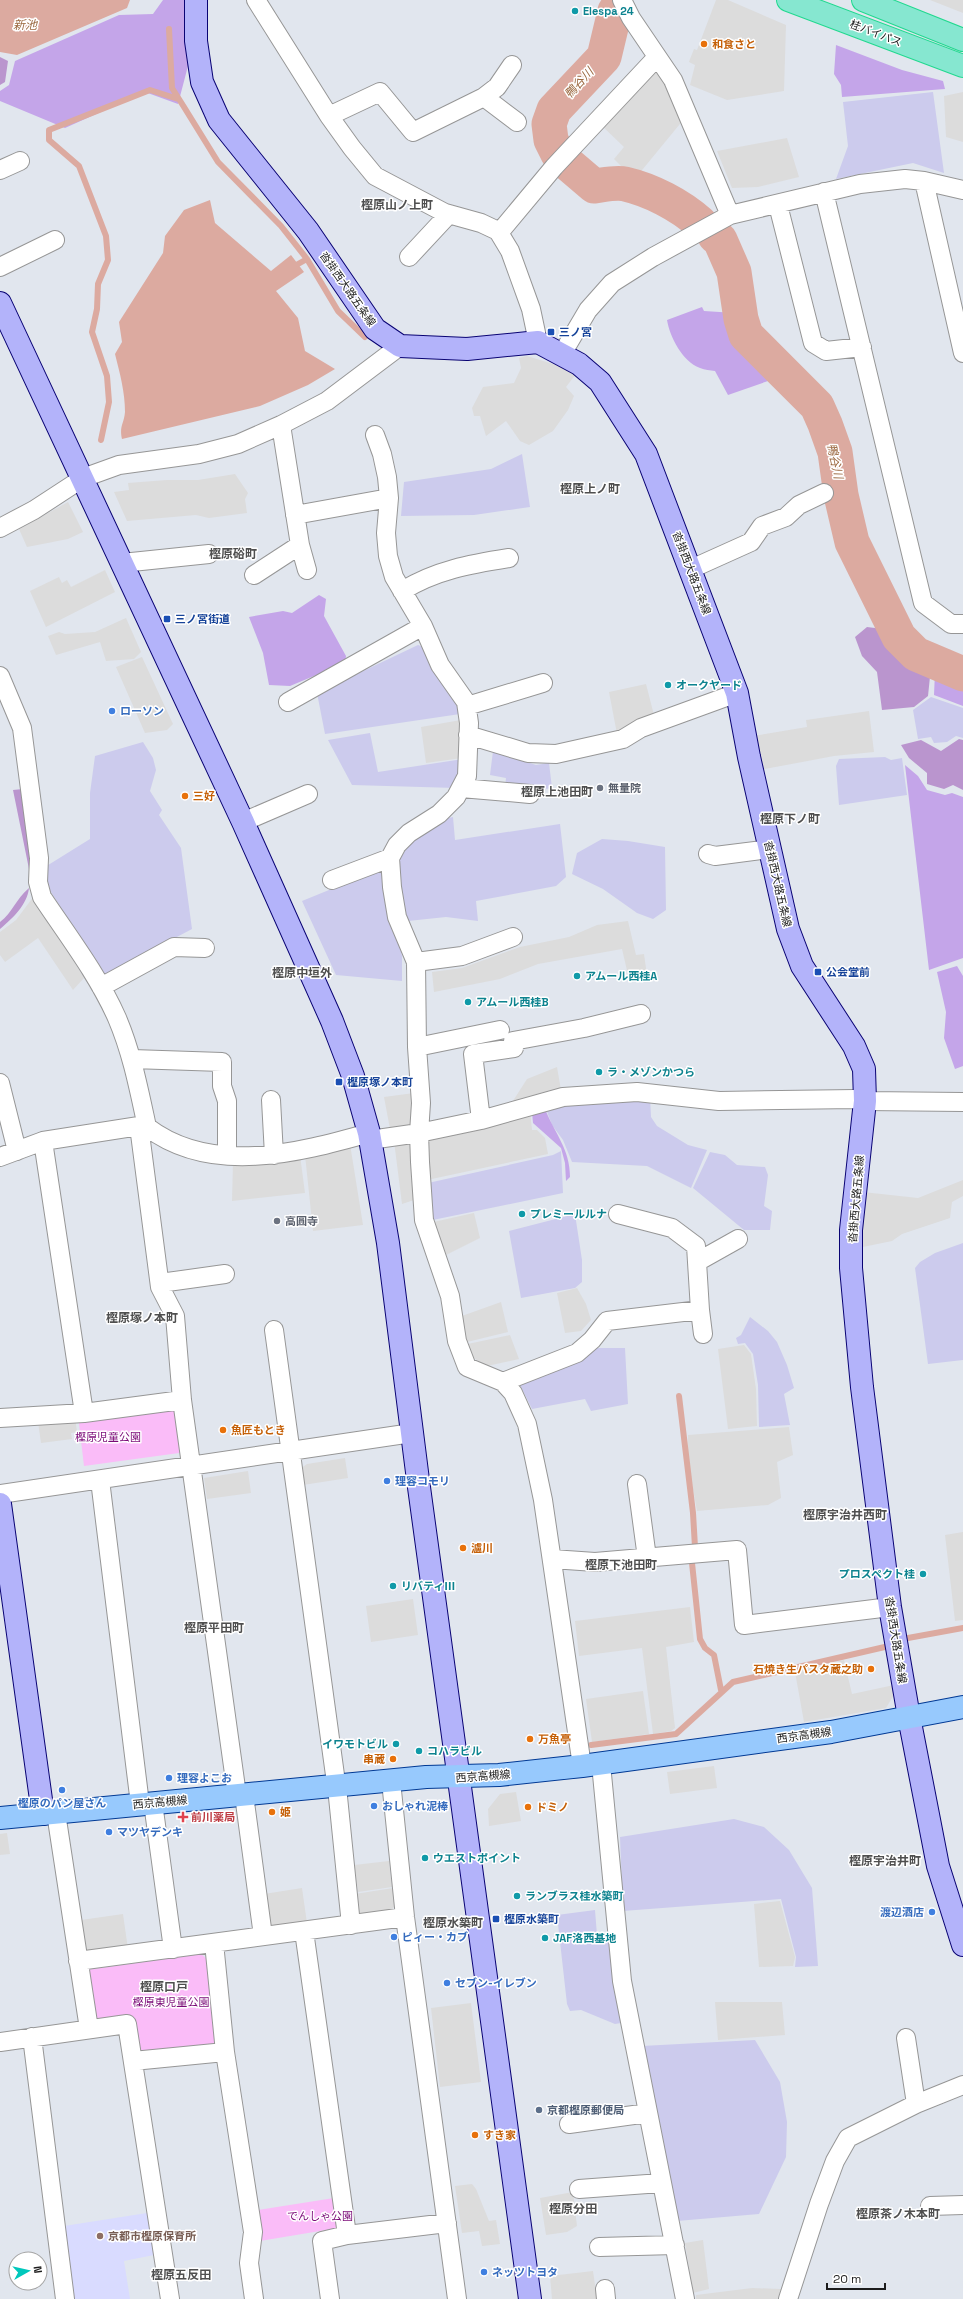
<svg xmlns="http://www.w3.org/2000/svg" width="963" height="2299" viewBox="0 0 963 2299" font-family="'Space Grotesk','Noto Sans JP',sans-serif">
	<rect width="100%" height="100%" fill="#e1e6ee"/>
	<path fill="#d9dbff" d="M147,2213L154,2255L124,2261L130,2299H74L64,2226Z"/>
	<path fill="#cccbed" d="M933,92L944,173L913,163L836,179L848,146L843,102Z
		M522,454L530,507L474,515L401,516L404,482L491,469Z
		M418,645L426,648L458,701L460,714L325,734L317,693Z
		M931,697L963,708V738L956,736L947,742L934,743L931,737L918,739L913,710Z
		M370,733L378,772L463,759L456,788L352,785L328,740Z
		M143,742L153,758L156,770L150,791L162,810L159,815L181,848L192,929L103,976L46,884L45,867L90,839V793L95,756Z
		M493,751L536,765L549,763L552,788L539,790L505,787L506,778L490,775Z
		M885,757L891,760L902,758L907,795L839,805L836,766L839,759Z
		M453,817L455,840L560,824L566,877L556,886L476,901L478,921L446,917L408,921L401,901L399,860L411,842L448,818Z
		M602,839L628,841L665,847L666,910L653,919L637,913L603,889L572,874L577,853Z
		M383,868L402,956V981L336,975L302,901Z
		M650,1097L651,1117L657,1126L688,1145L707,1150L691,1188L647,1166L572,1162L563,1140L552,1125L546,1109L566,1103Z
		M561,1151L563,1193L428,1221V1183L553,1155Z
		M710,1152L725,1155L737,1165L765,1167L768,1175L764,1206L772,1211L770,1230H744L693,1188Z
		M575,1214L582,1260V1282L575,1288L521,1298L509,1231Z
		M963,1243V1360L928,1364L915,1268L920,1262L935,1253Z
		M750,1317L768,1331L777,1342L787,1365L794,1388L784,1394L790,1425L759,1427L758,1385L753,1354L745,1343L738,1344L736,1338L741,1335Z
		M594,1348H625L628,1404L591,1411L585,1399L532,1409L519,1383Z
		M734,1819L764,1827L789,1850L812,1888L818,1966L795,1967L796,1957L781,1899L623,1911L620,1837Z
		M595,1910L597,1935L609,1934L621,2023L615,2024L581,2010L570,2011L567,2004L557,1915Z
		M755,2040L780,2082L787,2122L786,2157L759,2214L677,2221L642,2046Z"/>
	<path fill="#c4a5e9" d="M163,0H187L188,66L178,104L145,92L65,128L0,101V91L9,85L15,61L119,15L153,14Z
		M836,45L902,70L943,81L945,89L842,97L841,85L834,74Z
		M702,307L704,311L735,313L743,339L772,368L768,381L728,395L715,371C710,370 705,370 700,368C682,361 670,337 667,320Z
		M319,595L326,599L324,616L346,656L345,663L290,686L269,685L263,653L249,617L283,611L292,613Z
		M935,672L963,682V706L934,695Z
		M905,765L918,776L927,790L945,795L952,793L963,797V958L929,970Z
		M957,966L963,976V1066L955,1069L944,1038L946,1012L937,972Z
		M545,1109C555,1134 570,1149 570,1177L566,1181L565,1163L561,1148L533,1123L532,1112Z"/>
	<path fill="#ba95ce" d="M0,57L8,61L5,82L0,85Z
		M867,627L883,629L906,655L931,667L928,696L914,707L882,710L877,672L862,656L855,637Z
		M959,739L963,740V790L953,785L944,789L927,784V773L909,758L901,745L921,740L941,751Z
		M23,789L34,858L29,869L13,790Z
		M29,888C27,905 13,918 0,929V922C13,912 15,900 29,888Z"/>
	<path fill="#fabcf8" d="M175,1402L181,1449L179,1453L84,1466L78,1415Z
		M201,1954L207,1959L218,2041L214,2047L139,2056L133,2017L98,2021L94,2018L86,1970Z
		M334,2198L338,2228L260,2241L258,2210Z"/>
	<path fill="#dcdcdc" d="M716,0H728L786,25L784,91L727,100L690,85L695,65L689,62L690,59L694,49L697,50Z
		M930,0H963V13Z
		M658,68L684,119L638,175L622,167L614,159L624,147L601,125Z
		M963,92V142L946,137L944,96Z
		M787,138L799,177L758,187L732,188L717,151Z
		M527,356L566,368L576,374L566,387L574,396L568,410L553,431L529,445L520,441L506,421L486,436L480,416H474L472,408L483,387L514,383L521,368L519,358Z
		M235,474L248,493L245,499L247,513L209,518L196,515L127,521L114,492L129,490L128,483L167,480H198Z
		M68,502L83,532L68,539L27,547L19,529Z
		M105,570L115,592L46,627L30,591L59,577L62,583L67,580L71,587Z
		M126,618L141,652L134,659L106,661L100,642L56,655L48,636L59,632L65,634L95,632Z
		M142,657L173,724L167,730L145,733L116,667Z
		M646,684L655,719L617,734L609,692Z
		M869,711L874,752L834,756L760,770L753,736L807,727L806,720Z
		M461,720L462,758L426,763L421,727Z
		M34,896L84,978L73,990L38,938L5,962L0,955V932L16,920Z
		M628,921L636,955L644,954L647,975L629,979L622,949L538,964L500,979L434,992L432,972L462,968L520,947L569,937L597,925Z
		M557,1067L561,1090L511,1104L527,1079Z
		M414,1093V1121L407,1129H390L384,1097Z
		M530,1112L532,1130H537L545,1138L548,1154L427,1180L422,1137Z
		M412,1138L414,1200L402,1204L394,1141Z
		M350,1144L363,1225L313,1231L305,1155Z
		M300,1155L305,1193L232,1201L233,1162Z
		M963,1180V1196L952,1202L950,1218L902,1234L892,1241L858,1248L863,1192L918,1198Z
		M474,1213L480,1238L442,1257L429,1223Z
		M577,1288L586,1304L591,1320L581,1331L565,1333L557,1293Z
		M501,1302L508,1332L463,1343L459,1317Z
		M510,1335L519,1359L487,1366L465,1353L463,1345Z
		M744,1345L751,1354L756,1389L757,1426L728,1429L718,1349Z
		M75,1417L77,1432L71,1433L72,1439L41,1443L38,1422Z
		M789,1427L793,1455L777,1462L781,1498L768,1505L697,1511L688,1462V1435Z
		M345,1458L348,1478L303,1485L300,1469L307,1464Z
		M248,1471L251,1493L207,1499L204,1478Z
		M963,1532V1620L955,1621L945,1535Z
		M413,1599L418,1635L371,1642L366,1606Z
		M690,1607L694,1642L666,1647L675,1728L671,1731L653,1734L642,1648L579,1656L575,1621Z
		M844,1660L852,1694L894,1685L895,1693L886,1708L804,1722L795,1672Z
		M643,1691L649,1734L592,1742L586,1699Z
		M714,1766L717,1788L670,1794L667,1772Z
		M516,1792L521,1821L489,1826L488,1809L500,1794Z
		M7,1833L10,1854L0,1855V1834Z
		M389,1861L392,1887L358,1892L354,1865Z
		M302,1888L307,1923L270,1928L264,1894Z
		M393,1888L395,1906L390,1912L363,1917L358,1911L355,1894Z
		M780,1901L795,1957L793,1966L759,1967L754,1904Z
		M123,1914L128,1949L86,1955L81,1920Z
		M715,2002H782L785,2035L718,2040Z
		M471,2003L481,2082L440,2087L431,2008Z
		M472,2184L476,2189L489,2221L496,2220L500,2244L482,2246L479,2231L462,2233L455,2186Z
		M573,2192L577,2226L567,2232L546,2235L540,2198Z
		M703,2240L709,2289L693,2293L685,2243Z
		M593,2271L597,2299H552L550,2276Z
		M752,2288L781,2289L778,2299H696V2295Z"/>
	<path fill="#dcaaa0" d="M0,0H130L127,8L17,55L0,52Z
		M210,200L215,223L271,271L291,255L304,272L276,291L298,318L305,351L335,369L308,385L260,406L122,439C119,426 124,424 125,412C125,392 120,374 115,354L122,342L119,322L163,253L165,236L184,210Z"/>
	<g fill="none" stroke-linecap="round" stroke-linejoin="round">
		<path stroke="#dcaaa0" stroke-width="6" d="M169,29L172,88L184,107L218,162L281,226L307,259L298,264
			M307,259L338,311L365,337
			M101,440L109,402L107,376L92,332L97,309L98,284L108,260L106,236L79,166L49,140V130L150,90L178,99
			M679,1396L693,1513L695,1547
			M692,1563L700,1639L705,1648L714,1655L721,1690
			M908,1638L963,1628
			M591,1745L676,1734L733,1682L889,1646"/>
		<path stroke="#dcaaa0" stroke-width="35" d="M558,154L551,140L549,124L554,110L604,57L615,11
			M567,163L594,186C603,185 616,182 625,184C651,190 680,205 700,223
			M715,236L720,240L734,272L741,319L746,335L817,406L825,424L835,452L841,495L852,542L899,637L916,654L963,674"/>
		<defs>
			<path id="street" d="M256,0L329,116L352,148L375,176L445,213L481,223L498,231L510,251L531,309L538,342
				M622,0L631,18L673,80L730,215
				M484,97L517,122
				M329,116L380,92L413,132L484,97L497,87L512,65
				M0,170L20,161
				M924,181L963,353
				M824,192L923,603L951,624H963
				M778,205L813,343L826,351L862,347
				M499,233L554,167L657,57
				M409,257L449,214
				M0,267L55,240
				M562,354L588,310L612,283L653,257L730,215L860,184L905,179L924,181L963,190
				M281,425L300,545L307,570
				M375,435L382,454L387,477L389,498L386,533L388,556L394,577L423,626L440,665L466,702L469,723L467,776L456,797L439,814L409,833L397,845L390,858L392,887L397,917L416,962L417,1047L421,1103L419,1133L420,1162L424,1220L450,1296L457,1341L467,1367L503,1382L513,1393L527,1424L543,1500L582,1766
				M295,515L389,498
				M0,528L34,510L83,478L119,465L199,454L238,444L281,425L327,401L400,346
				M122,563L209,554
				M691,569L751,542L762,526L786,517L799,505L824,493
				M254,575L300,545
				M402,591C436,570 471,564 509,558
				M0,676L22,728L39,858L38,882L42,897C68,936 98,975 117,1018C132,1053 139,1090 147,1127C211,1176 298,1153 369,1133
				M288,702L423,626
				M467,706L543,683
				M468,735L528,753L556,754L623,739L641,728L737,693
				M461,788L530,794
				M243,822L308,794
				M708,854L715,856L770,849
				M332,880L390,858
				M416,962L462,956L513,937
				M101,987L174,947L205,948
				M417,1047L500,1030
				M132,1059L222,1062V1086L227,1101V1155
				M0,1083L17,1151
				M271,1100L274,1155
				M481,1120L473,1054L514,1048L513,1041L584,1028L641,1014
				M139,1126L160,1287L175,1316L182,1400L237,1795
				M370,1140L419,1133L481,1120L563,1097L637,1092L719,1101L855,1099L865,1101L963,1102
				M43,1141L84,1413
				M0,1157L43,1141L139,1126L147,1127
				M697,1262L738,1239
				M160,1283L225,1274
				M700,1310L703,1334
				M274,1330L338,1797L351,1925
				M503,1382L577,1353L592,1340L607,1321L700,1310L696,1246L672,1228L618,1214
				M0,1418L84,1413L182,1400
				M100,1480L140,1804
				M637,1484L647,1558
				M0,1494L412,1433
				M552,1559L595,1562L737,1550L744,1625L890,1607
				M601,1764L622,1981L685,2299
				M391,1781L405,1917L457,2299
				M244,1795L263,1936
				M153,1803L173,1949
				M56,1813L89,2029
				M304,1931L347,2235
				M214,1943L225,2052L253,2232L249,2263L254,2299
				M78,1961L405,1917
				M32,2037L65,2299
				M906,2038L916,2104
				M0,2042L127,2024L170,2299
				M133,2061L225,2052
				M569,2124L648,2113
				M579,2189L661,2183
				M930,2206L963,2205
				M599,2247L675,2245
				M605,2289L606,2299
				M330,2299L322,2241L347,2235L447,2223
				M788,2299L819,2204L835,2161L848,2138L916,2104L963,2085"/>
			<path id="secondary" d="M196,0V41L202,82L219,120L308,231L375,329L400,346L467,349L538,342L579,364L600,382L646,454L737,693L749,757L788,929L802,966L854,1046L864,1069L865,1101L851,1230V1268L862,1387L890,1607L909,1717L938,1866L963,1945
				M0,303L243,822L332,1021L353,1076L369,1133L388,1243L418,1480L530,2299
				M0,1504L43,1814"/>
			<path id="primary" d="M0,1818L426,1777L499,1775L582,1766L831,1732L963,1707"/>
			<path id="highway" d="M788,0L963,66
				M863,0L963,40"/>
		</defs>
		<use href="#street" stroke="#969696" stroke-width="20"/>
		<use href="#secondary" stroke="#090373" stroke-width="24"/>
		<use href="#primary" stroke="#003994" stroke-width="24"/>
		<use href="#highway" stroke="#21d98f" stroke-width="24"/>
		<use href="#street" stroke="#fff" stroke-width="18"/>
		<use href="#secondary" stroke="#b3b3fa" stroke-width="22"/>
		<use href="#primary" stroke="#97c9fd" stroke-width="22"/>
		<use href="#highway" stroke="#86e7d0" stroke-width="22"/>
	</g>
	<g fill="#0f9aa8" stroke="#fff" stroke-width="1.5">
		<circle cx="575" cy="11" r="4"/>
		<circle cx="668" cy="685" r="4"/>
		<circle cx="577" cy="976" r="4"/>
		<circle cx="468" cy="1002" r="4"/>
		<circle cx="599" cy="1072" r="4"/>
		<circle cx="522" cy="1214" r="4"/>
		<circle cx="923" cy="1574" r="4"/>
		<circle cx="393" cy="1586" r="4"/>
		<circle cx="396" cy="1744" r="4"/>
		<circle cx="419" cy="1751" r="4"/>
		<circle cx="425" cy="1858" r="4"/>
		<circle cx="517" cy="1896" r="4"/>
		<circle cx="545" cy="1938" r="4"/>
	</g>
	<g fill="#e8710a" stroke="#fff" stroke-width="1.5">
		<circle cx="704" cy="44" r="4"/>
		<circle cx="185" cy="796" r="4"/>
		<circle cx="223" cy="1430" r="4"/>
		<circle cx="463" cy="1548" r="4"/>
		<circle cx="871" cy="1669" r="4"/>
		<circle cx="530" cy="1739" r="4"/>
		<circle cx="393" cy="1759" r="4"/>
		<circle cx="528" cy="1807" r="4"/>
		<circle cx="272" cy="1812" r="4"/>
		<circle cx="475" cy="2135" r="4"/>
	</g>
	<g fill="#1a4fb4" stroke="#fff" stroke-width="1.5">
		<rect x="547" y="328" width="8" height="8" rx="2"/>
		<rect x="163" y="615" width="8" height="8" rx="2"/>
		<rect x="814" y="968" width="8" height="8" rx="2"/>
		<rect x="335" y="1078" width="8" height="8" rx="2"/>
		<rect x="492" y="1915" width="8" height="8" rx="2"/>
	</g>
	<g fill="#3f7fe0" stroke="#fff" stroke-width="1.5">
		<circle cx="112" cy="711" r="4"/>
		<circle cx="387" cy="1481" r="4"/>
		<circle cx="169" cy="1778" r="4"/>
		<circle cx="62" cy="1790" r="4"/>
		<circle cx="374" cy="1806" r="4"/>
		<circle cx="109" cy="1832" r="4"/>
		<circle cx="932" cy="1912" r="4"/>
		<circle cx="394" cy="1937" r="4"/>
		<circle cx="447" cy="1983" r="4"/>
		<circle cx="484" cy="2272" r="4"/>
	</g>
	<g fill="#6b7280" stroke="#fff" stroke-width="1.5">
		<circle cx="600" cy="788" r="4"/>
		<circle cx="277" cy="1221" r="4"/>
	</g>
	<path fill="#e0444e" stroke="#fff" stroke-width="1.5" d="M181 1811h4v4h4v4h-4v4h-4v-4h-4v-4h4z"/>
	<circle fill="#5c6f8a" stroke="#fff" stroke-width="1.5" cx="539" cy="2110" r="4"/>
	<circle fill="#8d6e63" stroke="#fff" stroke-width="1.5" cx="100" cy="2236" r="4"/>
	<g text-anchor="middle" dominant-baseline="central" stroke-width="3" stroke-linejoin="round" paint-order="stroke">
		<g font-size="11" font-weight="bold" fill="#0d838f" stroke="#fff" text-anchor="start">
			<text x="583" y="11">Elespa 24</text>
			<text x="676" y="685">オークヤード</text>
			<text x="585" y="976">アムール西桂A</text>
			<text x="476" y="1002">アムール西桂B</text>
			<text x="607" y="1072">ラ・メゾンかつら</text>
			<text x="530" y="1214">プレミールルナ</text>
			<text x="915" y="1574" text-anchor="end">プロスペクト桂</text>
			<text x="401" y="1586">リバティⅢ</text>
			<text x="388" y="1744" text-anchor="end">イワモトビル</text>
			<text x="427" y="1751">コハラビル</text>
			<text x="433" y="1858">ウエストポイント</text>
			<text x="525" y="1896">ランブラス桂水築町</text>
			<text x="553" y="1938">JAF洛西基地</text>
		</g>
		<g font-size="11" fill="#1c1c1c" stroke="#fff">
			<text transform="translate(876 33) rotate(21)">桂バイパス</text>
			<text transform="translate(348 289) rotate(55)">沓掛西大路五条線</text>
			<text transform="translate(692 573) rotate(69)">沓掛西大路五条線</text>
			<text transform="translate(778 884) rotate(77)">沓掛西大路五条線</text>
			<text transform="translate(856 1199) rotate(-85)">沓掛西大路五条線</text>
			<text transform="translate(896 1640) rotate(81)">沓掛西大路五条線</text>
			<text transform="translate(804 1735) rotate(-8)">西京高槻線</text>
			<text transform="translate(483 1776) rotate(-4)">西京高槻線</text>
			<text transform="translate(160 1802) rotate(-5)">西京高槻線</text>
		</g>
		<g font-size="11" font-weight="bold" fill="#c56008" stroke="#fff" text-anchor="start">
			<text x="712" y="44">和食さと</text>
			<text x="193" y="796">三好</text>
			<text x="231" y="1430">魚匠もとき</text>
			<text x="471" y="1548">瀘川</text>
			<text x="863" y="1669" text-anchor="end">石焼き生パスタ蔵之助</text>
			<text x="538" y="1739">万魚亭</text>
			<text x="385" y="1759" text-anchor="end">串蔵</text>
			<text x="536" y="1807">ドミノ</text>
			<text x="280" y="1812">姫</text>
			<text x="483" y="2135">すき家</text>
		</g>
		<g font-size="11" font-weight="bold" fill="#164399" stroke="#fff" text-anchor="start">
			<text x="559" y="332">三ノ宮</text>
			<text x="175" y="619">三ノ宮街道</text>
			<text x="826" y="972">公会堂前</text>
			<text x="347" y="1082">樫原塚ノ本町</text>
			<text x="504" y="1919">樫原水築町</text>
		</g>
		<g font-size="11" font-weight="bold" fill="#366cbe" stroke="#fff" text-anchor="start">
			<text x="120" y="711">ローソン</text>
			<text x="395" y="1481">理容コモリ</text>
			<text x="177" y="1778">理容よこお</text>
			<text x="62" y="1803" text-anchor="middle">樫原のパン屋さん</text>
			<text x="382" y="1806">おしゃれ泥棒</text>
			<text x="117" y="1832">マツヤデンキ</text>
			<text x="924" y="1912" text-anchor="end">渡辺酒店</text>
			<text x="402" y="1937">ピィー・カブ</text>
			<text x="455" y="1983">セブン-イレブン</text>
			<text x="492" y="2272">ネッツトヨタ</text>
		</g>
		<g font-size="11" font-weight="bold" fill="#5b616d" stroke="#fff" text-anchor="start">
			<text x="608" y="788">無量院</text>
			<text x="285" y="1221">高圓寺</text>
		</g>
		<g font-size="11" fill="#7a0977" stroke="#fff">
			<text x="108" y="1437">樫原児童公園</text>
			<text x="171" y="2002">樫原東児童公園</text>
			<text x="320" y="2216">でんしゃ公園</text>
		</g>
		<g font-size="11" font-weight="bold" fill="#be3a42" stroke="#fff" text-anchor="start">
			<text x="191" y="1817">前川薬局</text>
		</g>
		<g font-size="11" font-weight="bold" fill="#4e5e75" stroke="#fff" text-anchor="start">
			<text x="547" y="2110">京都樫原郵便局</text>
		</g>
		<g font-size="11" font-weight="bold" fill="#785e54" stroke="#fff" text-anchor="start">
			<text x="108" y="2236">京都市樫原保育所</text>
		</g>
		<g font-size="12" font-style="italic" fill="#9c6a42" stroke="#fff">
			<text x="25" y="25">新池</text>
			<text transform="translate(579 83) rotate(-47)">鴨谷川</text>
			<text transform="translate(835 461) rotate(78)">鴨谷川</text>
		</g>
		<g font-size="12" font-weight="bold" fill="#4f4f4f" stroke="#fff">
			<text x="397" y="205">樫原山ノ上町</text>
			<text x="590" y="489">樫原上ノ町</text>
			<text x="233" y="554">樫原硲町</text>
			<text x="557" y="792">樫原上池田町</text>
			<text x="790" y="819">樫原下ノ町</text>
			<text x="302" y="973">樫原中垣外</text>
			<text x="142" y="1318">樫原塚ノ本町</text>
			<text x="845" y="1515">樫原宇治井西町</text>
			<text x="621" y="1565">樫原下池田町</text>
			<text x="214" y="1628">樫原平田町</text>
			<text x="885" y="1861">樫原宇治井町</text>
			<text x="453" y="1923">樫原水築町</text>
			<text x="164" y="1987">樫原口戸</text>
			<text x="573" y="2209">樫原分田</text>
			<text x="898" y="2214">樫原茶ノ木本町</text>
			<text x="181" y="2275">樫原五反田</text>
		</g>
	</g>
	<g transform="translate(28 2271) rotate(82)"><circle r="19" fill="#ffffff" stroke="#a4a4a4"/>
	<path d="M0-3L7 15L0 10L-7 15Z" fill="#00c8bc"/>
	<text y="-6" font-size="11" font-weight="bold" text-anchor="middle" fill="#1c1c1c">N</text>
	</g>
	<path d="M827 2283v6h58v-6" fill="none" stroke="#1c1c1c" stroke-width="2"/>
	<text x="833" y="2283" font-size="12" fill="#1c1c1c" stroke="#ffffff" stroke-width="3" paint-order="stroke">20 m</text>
</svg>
